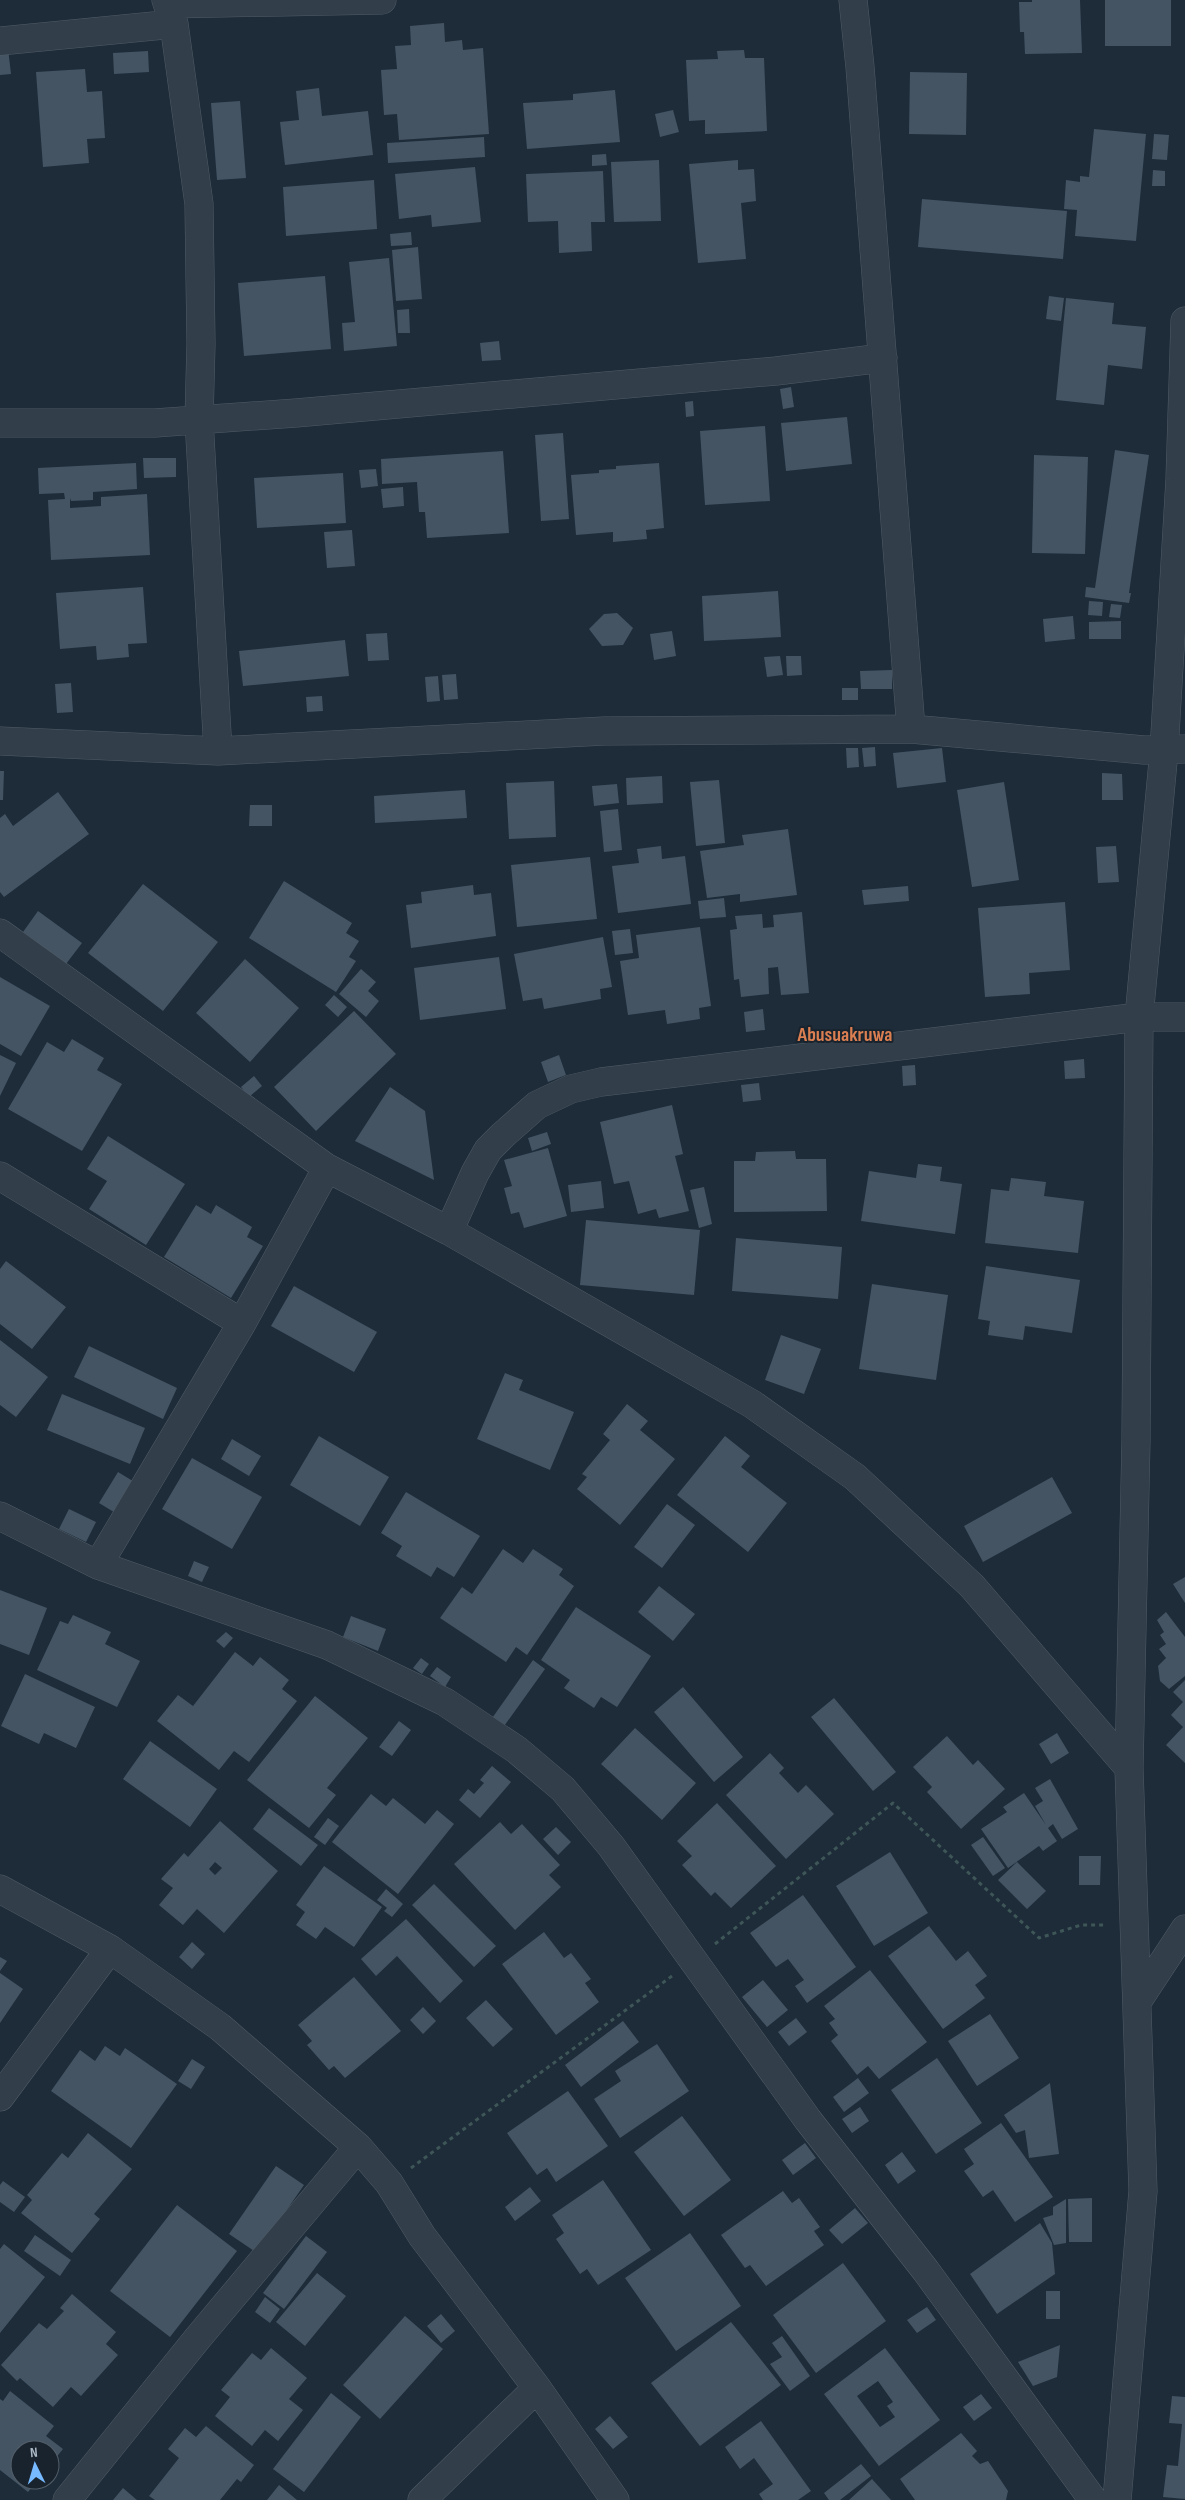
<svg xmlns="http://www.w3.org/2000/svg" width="1185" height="2500" viewBox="0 0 1185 2500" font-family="'Sofia Sans Condensed',sans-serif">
	<rect width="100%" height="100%" fill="#1e2c39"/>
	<path fill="#445463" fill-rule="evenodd" d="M1032,0H1080L1082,53L1025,54L1024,32H1020L1019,2H1032Z
		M1105,0H1171V46H1105Z
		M444,23L445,42L462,40L463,50L483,48L489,134L399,140L397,114L384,115L381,70L397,69L395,46L411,45L410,26Z
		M8,48L11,74L0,75V49Z
		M744,50L745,58H764L767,131L705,134V120L689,121L686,60L718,59L717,51Z
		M148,51L149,72L114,74L113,53Z
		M85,69L87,92L102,91L105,138L87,139L89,163L43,167L36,72Z
		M910,72L967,73L966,135L909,134Z
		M319,88L322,116L368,111L373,155L285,165L280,122L299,120L296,91Z
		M615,90L620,142L527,149L523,103L573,100V94Z
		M240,101L246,178L217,180L211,103Z
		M673,110L679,132L660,137L655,114Z
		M1094,129L1146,134L1136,241L1075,236L1077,210L1064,209L1066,180L1080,182V176L1089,177Z
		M1154,134L1169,135L1167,160L1152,159Z
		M484,137L485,157L388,163L387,143Z
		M606,154L607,165L592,166V155Z
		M659,160L661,221L614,222L611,162Z
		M738,160V170L754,169L756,201L741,203L746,259L698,263L689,164Z
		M475,167L481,222L432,227L431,215L399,219L395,174Z
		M1153,170L1165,171V186H1152Z
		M603,171L605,222H591L592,251L559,253L558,221L528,222L526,174Z
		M374,180L377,229L286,236L283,187Z
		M922,199L1067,211L1063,259L918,247Z
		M411,232L412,245L391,246L390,234Z
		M418,247L422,299L396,301L392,250Z
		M389,258L397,346L344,351L342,323L355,322L349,262Z
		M325,276L331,349L244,356L238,283Z
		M1049,296L1064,298L1061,321L1046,319Z
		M1066,298L1114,303L1112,324L1146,327L1142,369L1108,365L1104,405L1056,400Z
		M409,309L410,333H398L397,310Z
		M499,341L501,360L482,361L480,343Z
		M791,387L794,407L783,409L780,389Z
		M693,401L694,416L686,417L685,402Z
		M847,417L852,464L786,471L781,423Z
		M765,426L770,501L705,505L700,431Z
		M563,433L569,519L541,521L535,435Z
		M1115,450L1149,455L1129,593H1131L1129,603L1085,597L1086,587L1095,588Z
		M503,451L509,533L427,538L425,512H419L417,482L382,484L381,459Z
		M1034,455L1088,457L1085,554L1032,553Z
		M143,458H176V477L144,478Z
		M136,463L137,489L93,492V500L71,501L70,498V508L101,506V497L147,494L150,555L51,560L48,500L65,499L64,493L39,494L38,468Z
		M659,463L664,528L646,530L647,539L613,542V532L576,535L571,475L599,473V470L616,469V466Z
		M376,469L378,486L361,488L359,470Z
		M343,473L346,523L257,528L254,478Z
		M403,487L404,506L383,508L381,489Z
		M352,530L355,566L327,568L324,532Z
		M143,587L147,643L128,644L129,657L97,660L96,646L60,649L56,593Z
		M778,591L781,637L704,641L702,596Z
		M1089,601L1103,602L1102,616L1088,615Z
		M1111,604L1122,605L1120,618L1109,617Z
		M617,613L633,628L623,645L602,646L589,629L604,614Z
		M1073,616L1075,639L1045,642L1043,619Z
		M1121,621V639H1089V622Z
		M672,631L676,656L654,660L650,634Z
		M387,633L389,660L368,661L366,634Z
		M345,640L349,676L243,686L239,651Z
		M780,656L783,675L767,677L764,657Z
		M786,656H801L802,675L787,676Z
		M892,670V689H861L860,671Z
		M456,674L458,699L444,700L442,675Z
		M438,676L440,701L427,702L425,677Z
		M71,683L73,712L57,713L55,684Z
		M842,688H858V700H842Z
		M322,696L323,711L307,712L306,697Z
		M875,747L876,766L864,767L862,748Z
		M846,748H858L859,767L847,768Z
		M942,748L946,782L897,788L893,753Z
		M0,771H4L3,800H0Z
		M1102,773L1122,774L1123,800H1102Z
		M662,776L663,803L627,805L626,778Z
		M719,780L725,843L696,846L690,782Z
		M554,781L556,837L509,839L506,783Z
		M1004,782L1019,880L972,887L957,790Z
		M617,784L619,803L594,806L592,786Z
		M465,790L467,818L375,823L374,796Z
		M58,792L89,834L4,897L0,892V818L5,814L13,826Z
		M250,805H272V826H249Z
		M618,809L622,850L604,852L600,811Z
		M788,829L797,895L740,902V894L707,898L700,851L744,845L742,835Z
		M661,846L662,859L685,856L691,904L618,913L612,866L639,863L637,849Z
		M1116,846L1119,882L1098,883L1096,847Z
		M590,857L597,919L517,927L511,865Z
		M284,881L352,923L346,933L359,941L349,957L356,961L336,992L249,938Z
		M143,884L218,942L163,1011L88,953Z
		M473,885L474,895L491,893L496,936L411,948L406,905L422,903L421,892Z
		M908,886L909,901L864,905L862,890Z
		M724,898L726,917L700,919L698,901Z
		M1065,902L1070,970L1029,973L1030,994L985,997L978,908Z
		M38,911L82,943L66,964L23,932Z
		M802,912L809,993L781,995L778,967L768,968L769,994L741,997L739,979L734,980L730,930L737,929L735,916L762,914L763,928L774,927L773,915Z
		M700,927L711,1006L699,1008L700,1019L667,1024L665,1010L628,1015L620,961L639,958L636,935Z
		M630,929L633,953L615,955L612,931Z
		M603,937L612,987L600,989L601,999L544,1009L542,998L523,1001L514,954Z
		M499,957L506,1009L420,1020L414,968Z
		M245,959L299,1008L250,1062L196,1013Z
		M361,969L376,982L368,991L379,1001L366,1017L339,994Z
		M0,977L50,1006L21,1056L0,1044Z
		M334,995L347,1007L338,1017L325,1005Z
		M763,1009L765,1030L746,1032L744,1012Z
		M354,1011L396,1054L316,1131L274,1087Z
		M72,1039L104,1058L97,1070L122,1084L82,1151L8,1109L47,1042L64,1052Z
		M0,1055L16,1063L0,1096Z
		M559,1055L566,1075L548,1082L541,1062Z
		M1084,1059L1085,1078L1065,1079L1064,1061Z
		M915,1065L916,1085L903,1086L902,1066Z
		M254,1076L262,1086L249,1097L241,1087Z
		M759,1083L761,1100L743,1102L741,1085Z
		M390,1087L425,1111L434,1180L355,1141Z
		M672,1105L683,1154L675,1156L689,1211L659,1218L656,1209L638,1214L629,1181L614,1184L600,1122Z
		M547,1132L551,1144L532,1151L528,1138Z
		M108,1136L185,1184L146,1245L89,1209L107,1181L87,1169Z
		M548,1148L567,1216L524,1228L519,1212L511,1214L504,1188L512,1186L504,1160Z
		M795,1151L796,1159H826L827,1211L734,1212V1161H755L756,1152Z
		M918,1164L942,1167L940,1181L962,1184L955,1234L861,1221L869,1171L916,1178Z
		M1011,1178L1046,1182L1044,1196L1084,1201L1078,1253L985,1243L991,1189L1009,1191Z
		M601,1181L604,1208L571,1212L568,1185Z
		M704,1187L712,1224L699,1228L690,1190Z
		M196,1205L211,1214L216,1205L252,1227L247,1237L263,1246L231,1298L164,1257Z
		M586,1220L700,1230L694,1295L580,1285Z
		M736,1238L842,1247L838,1299L732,1291Z
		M6,1261L66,1307L32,1349L0,1324V1269Z
		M986,1266L1080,1280L1072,1333L1025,1326L1023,1340L988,1335L990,1321L978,1319Z
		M872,1284L948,1295L936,1380L859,1369Z
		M294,1286L377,1332L354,1372L271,1326Z
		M781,1335L821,1349L804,1394L765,1380Z
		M0,1340L48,1377L16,1417L0,1405Z
		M89,1346L177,1388L163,1419L74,1377Z
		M505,1373L523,1380L519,1390L574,1412L550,1470L477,1439Z
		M62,1394L145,1428L130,1464L47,1430Z
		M627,1404L648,1421L640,1430L675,1459L620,1525L577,1489L587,1477L582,1474L610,1440L603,1434Z
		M319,1436L389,1477L360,1526L290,1485Z
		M725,1436L750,1456L741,1467L787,1503L748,1552L677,1495Z
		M232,1439L261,1456L249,1476L221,1459Z
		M192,1458L262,1497L232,1549L162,1509Z
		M118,1472L141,1486L122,1517L99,1503Z
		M1052,1477L1072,1513L983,1562L964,1526Z
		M406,1492L480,1536L454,1577L437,1567L431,1577L396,1556L402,1546L381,1533Z
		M667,1504L695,1525L662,1568L634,1547Z
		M69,1509L96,1522L86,1542L59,1529Z
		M503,1549L523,1563L533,1549L563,1569L559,1575L574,1586L527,1655L516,1647L506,1662L440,1618L462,1587L472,1594Z
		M194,1561L209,1567L202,1582L188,1576Z
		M1185,1577V1603L1173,1584Z
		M659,1586L695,1614L673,1641L638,1612Z
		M0,1590L47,1608L29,1655L0,1644Z
		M576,1607L651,1656L617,1707L601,1697L594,1708L564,1688L570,1680L541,1660Z
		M1166,1612L1185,1637V1676L1169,1689L1160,1681L1158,1666L1166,1658L1159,1649L1166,1644L1160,1635L1164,1632L1157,1620Z
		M73,1615L111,1632L105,1644L140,1661L117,1707L37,1670L60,1621L68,1624Z
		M351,1616L386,1629L378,1651L343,1637Z
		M226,1632L233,1638L224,1648L216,1641Z
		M235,1652L253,1666L260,1657L289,1680L282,1689L297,1701L249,1762L234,1751L219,1770L157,1721L178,1695L193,1706Z
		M421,1658L429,1664L422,1674L413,1668Z
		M533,1660L545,1669L502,1729L490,1721Z
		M437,1667L451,1677L445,1687L430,1676Z
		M25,1674L95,1707L76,1748L44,1733L39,1744L1,1726Z
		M1185,1680V1763L1166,1745L1183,1727L1171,1715L1183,1702L1173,1692Z
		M683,1687L743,1757L714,1782L654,1712Z
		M315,1696L368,1738L327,1788L336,1795L309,1828L247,1780Z
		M834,1698L896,1772L873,1791L811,1717Z
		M399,1721L411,1730L392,1756L379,1747Z
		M635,1728L696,1783L662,1820L601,1764Z
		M1057,1733L1069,1753L1051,1764L1039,1744Z
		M947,1736L973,1765L978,1760L1005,1789L961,1829L927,1792L932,1787L913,1767Z
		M150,1741L217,1789L190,1827L123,1779Z
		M770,1753L784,1768L779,1773L798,1793L806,1785L834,1814L786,1859L726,1795Z
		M492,1766L511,1782L480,1818L459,1800L468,1789L474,1794L484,1783L480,1780Z
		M1050,1779L1078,1829L1062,1839L1053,1824L1048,1828L1057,1841L1043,1851L1039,1846L1008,1868L981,1829L1007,1812L1003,1807L1024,1793L1046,1825L1035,1806L1043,1801L1035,1788Z
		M371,1794L386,1806L393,1798L425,1824L437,1810L454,1824L398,1894L332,1842Z
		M717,1803L776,1866L731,1908L715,1892L711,1896L682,1865L692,1856L677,1841Z
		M269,1808L318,1845L301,1866L253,1829Z
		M328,1818L339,1826L325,1845L314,1837Z
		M220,1821L278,1871L224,1933L197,1909L183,1925L159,1905L173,1888L161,1879L184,1853L188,1857ZM215,1862L222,1868L215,1875L209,1869Z
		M500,1822L511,1834L522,1824L560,1865L549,1875L561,1887L515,1930L454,1864Z
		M556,1827L571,1842L558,1855L543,1839Z
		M983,1837L1005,1868L993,1876L971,1845Z
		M890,1852L928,1913L874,1946L836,1886Z
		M1079,1856H1101L1100,1885H1079Z
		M1017,1862L1046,1891L1027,1909L998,1880Z
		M324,1866L382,1907L354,1947L325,1927L316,1939L296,1925L305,1912L296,1905Z
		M434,1884L496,1946L474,1967L412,1905Z
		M386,1889L403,1904L392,1917L384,1911L387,1908L377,1900Z
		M803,1895L856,1967L807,2003L795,1986L804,1980L788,1959L776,1967L750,1933Z
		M406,1919L463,1981L440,2003L397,1956L376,1976L361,1959Z
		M929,1926L956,1961L968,1951L987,1976L975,1985L985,1998L943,2029L888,1956Z
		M544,1932L564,1958L571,1953L591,1979L585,1983L599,2002L556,2035L502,1964Z
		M192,1942L205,1954L192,1969L179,1957Z
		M0,1957L7,1961L0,1971Z
		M870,1970L927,2042L879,2079L868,2066L857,2075L831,2041L838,2035L829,2023L835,2019L824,2006Z
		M0,1973L23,1989L0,2023Z
		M354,1977L401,2031L345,2078L334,2066L329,2070L307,2045L312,2041L298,2025Z
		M763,1980L788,2010L767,2027L742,1997Z
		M486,2000L513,2029L493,2047L466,2018Z
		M423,2007L436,2021L423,2034L410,2020Z
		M990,2014L1019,2058L977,2086L948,2041Z
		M796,2018L807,2032L789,2046L778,2032Z
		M623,2021L639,2042L581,2087L565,2065Z
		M657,2044L689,2091L620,2138L594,2099L621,2081L615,2071Z
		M105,2046L120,2056L125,2048L177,2084L131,2148L51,2091L80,2050L95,2061Z
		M937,2058L982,2123L936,2154L891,2090Z
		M192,2059L205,2067L191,2089L178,2081Z
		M858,2078L869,2093L844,2112L833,2097Z
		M1050,2083L1059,2154L1029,2158L1025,2130L1016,2133L1004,2115Z
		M568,2091L608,2146L556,2182L547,2168L537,2175L507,2133Z
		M860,2107L869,2121L852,2133L842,2119Z
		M682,2116L731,2180L684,2216L634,2152Z
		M1001,2123L1053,2197L1015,2222L993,2190L983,2197L964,2171L974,2164L964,2149Z
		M88,2133L132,2169L94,2214L100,2219L72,2253L21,2213L32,2200L27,2195L62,2153L68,2158Z
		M805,2143L816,2158L793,2175L782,2160Z
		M902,2152L916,2171L898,2184L885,2165Z
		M276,2166L304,2185L257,2253L229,2234Z
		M603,2180L651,2250L598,2285L587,2269L580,2274L556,2239L564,2233L552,2215Z
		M3,2181L25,2197L14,2212L0,2202V2185Z
		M530,2187L541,2201L515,2221L505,2207Z
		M783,2191L792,2203L799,2198L820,2227L814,2231L824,2245L766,2286L750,2265L745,2268L721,2235Z
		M1092,2198V2242H1069L1068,2199Z
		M1066,2199V2243L1054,2245L1043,2218L1053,2215V2207Z
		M177,2205L237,2251L170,2337L110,2291Z
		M855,2208L868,2223L842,2244L829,2230Z
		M1040,2223L1052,2243L1055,2274L997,2314L970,2274Z
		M690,2233L741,2306L676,2351L625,2278Z
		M35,2235L71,2260L60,2276L24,2251Z
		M306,2236L327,2252L284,2309L263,2293Z
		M4,2244L45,2277L0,2333V2249Z
		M843,2263L886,2321L816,2373L773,2315Z
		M317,2273L346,2296L305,2346L276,2322Z
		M1046,2291H1060V2319H1046Z
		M72,2294L116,2332L106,2344L118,2355L81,2396L71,2387L53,2407L20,2378L17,2381L1,2365L39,2323L47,2329L64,2311L60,2308Z
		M265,2297L280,2309L270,2323L255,2312Z
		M927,2307L936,2320L917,2333L907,2320Z
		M441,2314L455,2331L441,2343L427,2326Z
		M405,2316L443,2349L380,2419L343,2385Z
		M731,2322L781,2385L700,2446L651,2383Z
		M782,2336L810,2376L790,2391L770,2364L782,2357L772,2343Z
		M1060,2345L1057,2377L1033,2386L1018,2362Z
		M271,2348L307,2378L289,2399L303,2410L278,2441L265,2430L252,2446L215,2416L230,2397L221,2390L252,2353L261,2360Z
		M885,2348L940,2420L879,2466L824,2394ZM878,2381L893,2402L887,2406L895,2417L880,2427L857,2396Z
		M10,2391L54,2426L46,2436L63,2449L50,2465V2450H20V2480H38L28,2492L0,2470V2399L3,2401Z
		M331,2393L361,2417L304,2492L273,2469Z
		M981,2394L992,2408L974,2421L963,2407Z
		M1172,2396L1185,2397V2499L1163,2497L1167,2465L1178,2466L1182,2424L1169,2423Z
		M610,2416L628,2437L613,2449L595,2429Z
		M761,2421L811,2491L798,2500H763L759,2494L773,2484L754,2458L740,2469L725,2447Z
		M206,2426L254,2465L241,2482L237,2479L220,2500H155L149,2496L179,2458L168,2449L185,2428L196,2437Z
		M961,2433L977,2451L972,2456L980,2464L988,2461L1008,2491L1006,2500H915L900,2479Z
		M861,2464L871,2476L840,2500H829L824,2493Z
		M872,2479L891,2500H849Z
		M279,2485L297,2500H267Z
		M123,2488L137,2500H113Z"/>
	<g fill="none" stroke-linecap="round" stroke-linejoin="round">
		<defs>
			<path id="minor" d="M166,0L174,24L199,204L201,344L199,420L218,751
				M853,0L860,67L911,729
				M168,4L382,0
				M0,41L174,24
				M0,423H155L296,413L776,371L883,358
				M0,741L218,751L604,731L911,729L1144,750L1185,749
				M0,933L327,1168L449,1231L752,1404L855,1477L972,1586L1129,1768
				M0,1176L242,1323
				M449,1231L475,1173L488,1150L503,1135L537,1105L571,1089L601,1082L1139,1017H1185
				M0,1516L98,1565L327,1645L445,1702L517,1750L563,1789L611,1846L808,2120L926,2271L1093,2500
				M98,1565L242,1323L327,1168
				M0,1889L110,1949L220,2027L358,2147L389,2183L422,2236L537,2388L615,2500
				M1137,2002L1185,1929
				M0,2097L110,1949
				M67,2500L197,2339L358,2147
				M422,2500L537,2388
				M1117,2500L1143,2191L1129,1768L1136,1440L1139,1017L1164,751L1180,479L1185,321"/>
		</defs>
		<use href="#minor" stroke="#505c67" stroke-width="29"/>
		<path stroke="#3e5657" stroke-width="3" stroke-dasharray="4 4" stroke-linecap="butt" d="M715,1944L893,1803L1039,1938L1081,1925H1107
			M411,2168L672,1976"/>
		<use href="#minor" stroke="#323e49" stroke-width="28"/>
	</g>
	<g text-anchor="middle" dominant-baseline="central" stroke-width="4" stroke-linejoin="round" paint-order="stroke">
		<g font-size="20" font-weight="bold" fill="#db7f52" stroke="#18232d">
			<text x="845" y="1035">Abusuakruwa</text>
		</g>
	</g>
	<g transform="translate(35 2465) rotate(355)"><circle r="24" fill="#18232d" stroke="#535f6a"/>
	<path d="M0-4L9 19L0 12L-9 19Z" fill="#78baff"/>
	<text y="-8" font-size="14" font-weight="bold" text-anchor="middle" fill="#acb9c6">N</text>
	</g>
</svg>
